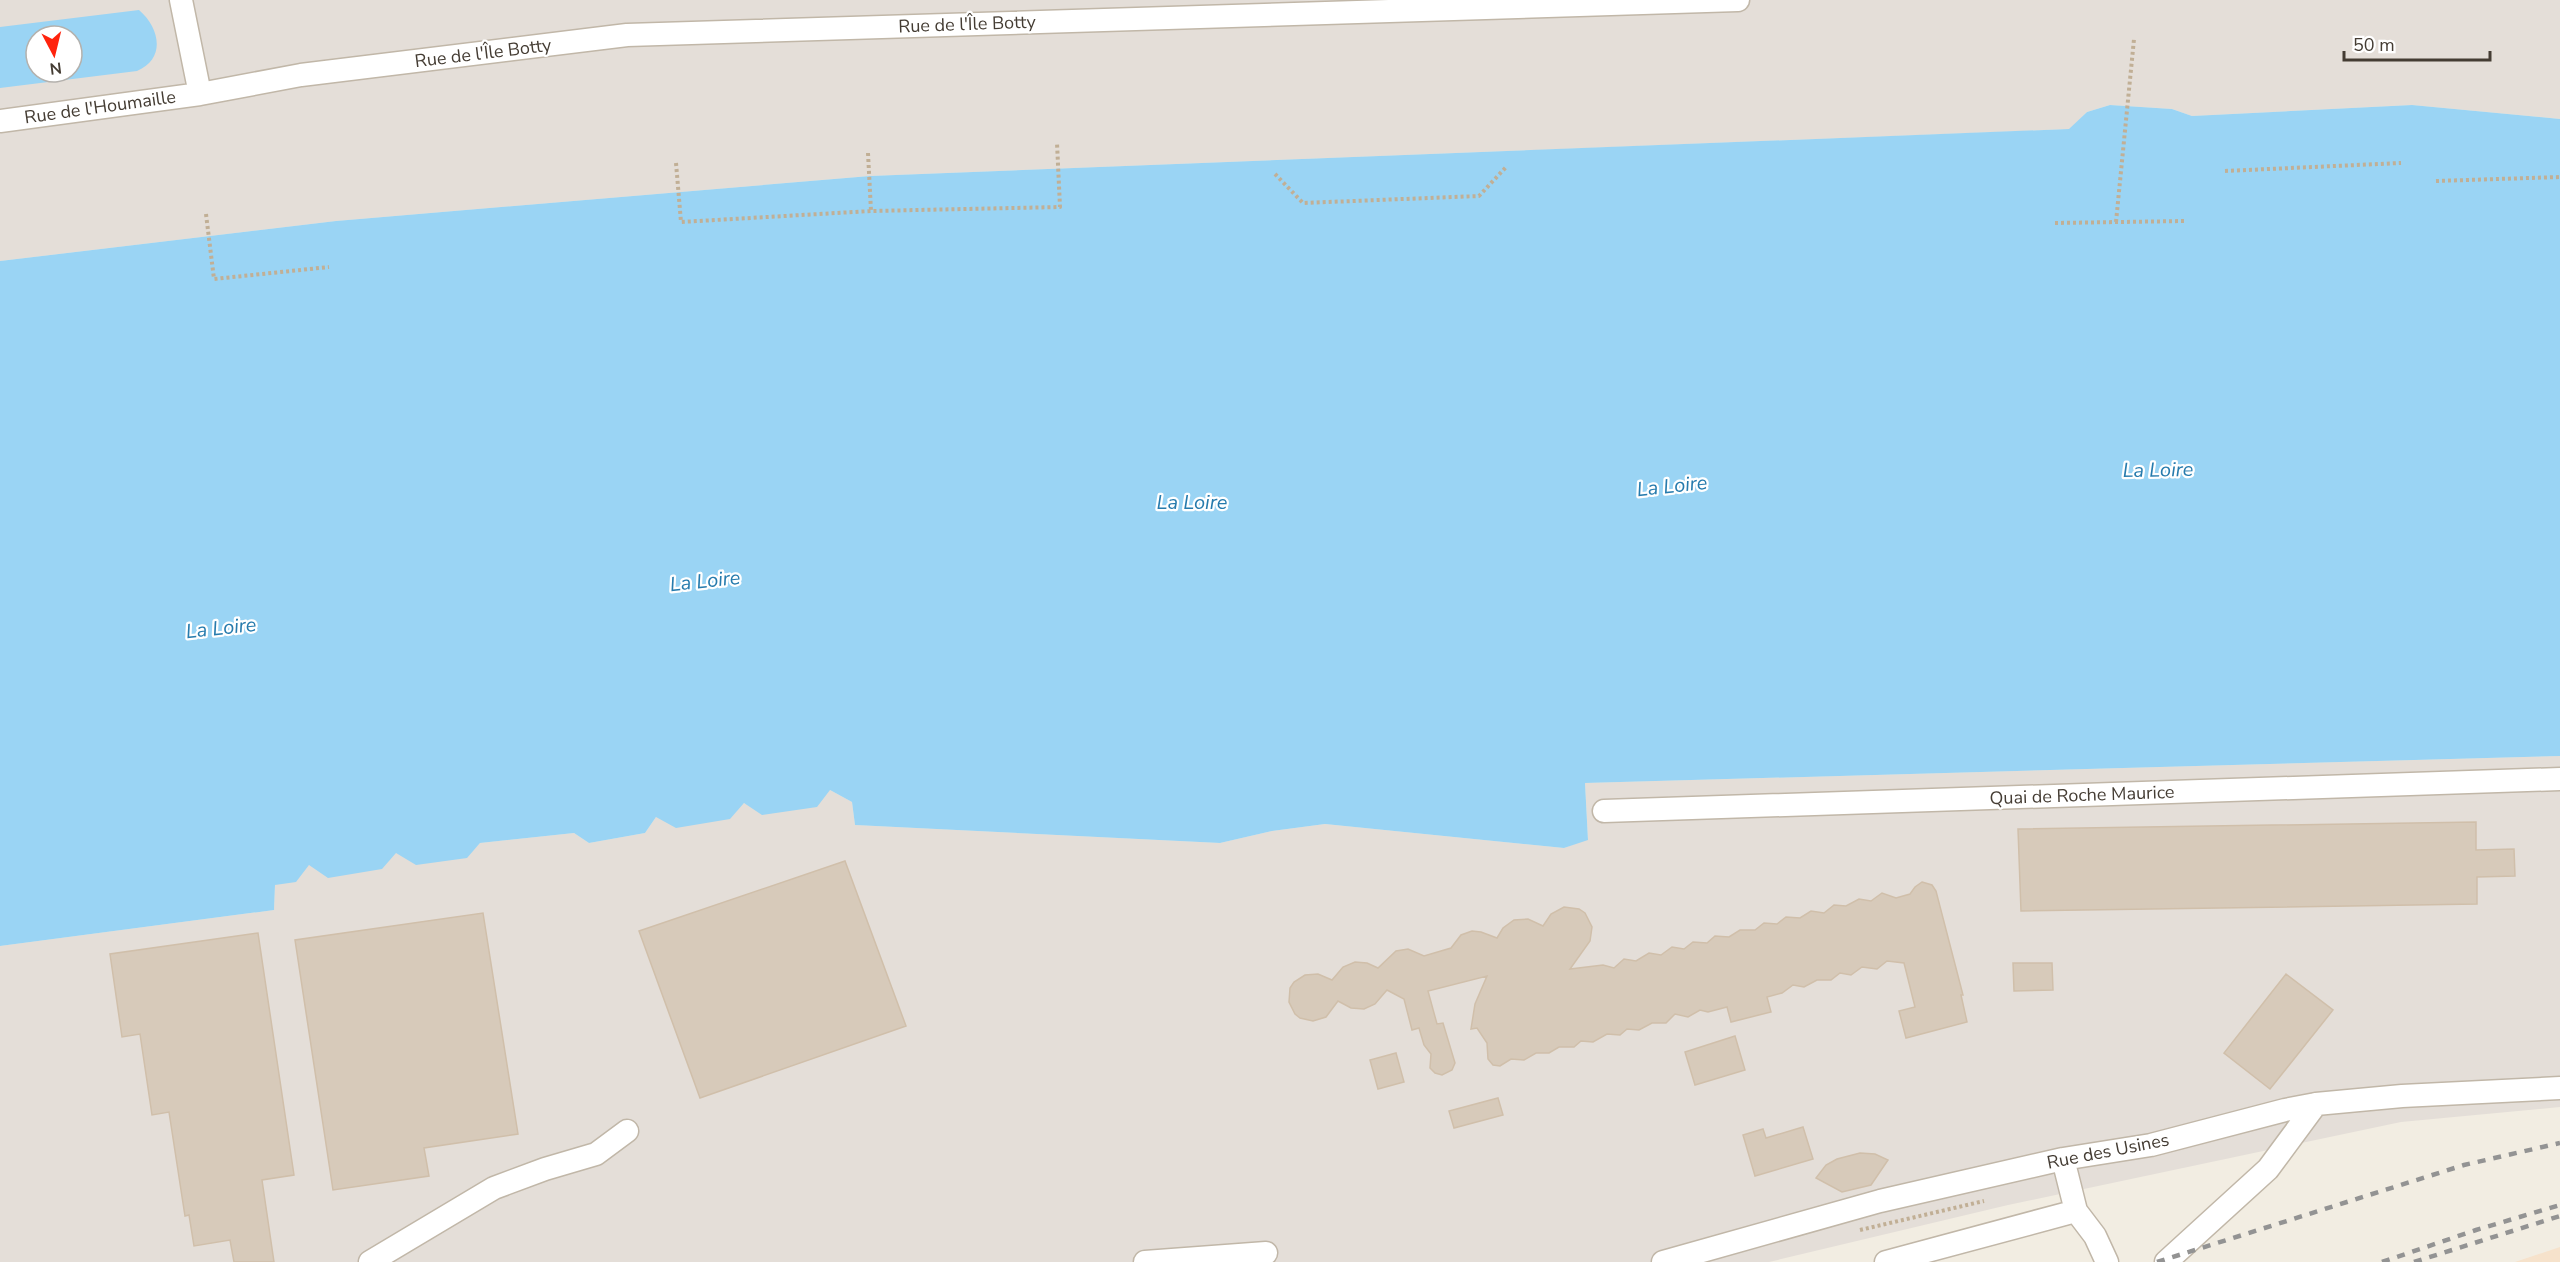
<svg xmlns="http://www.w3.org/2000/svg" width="2560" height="1262" viewBox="0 0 2560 1262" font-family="'Nunito Sans',sans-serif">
	<rect width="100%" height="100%" fill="#f2ede2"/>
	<path fill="#f6e2cb" d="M2560,1247V1262H2515Z"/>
	<path fill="#e4ded8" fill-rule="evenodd" d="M0,0H2560V119L2412,105L2192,116L2172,109L2110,105L2087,112L2070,129L870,176L336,221L0,261ZM36,36H72V72H36Z
		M2560,756V1107L2401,1122L2008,1205L1769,1262H0V946L274,910L275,885L309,865L395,853L466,858L480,843L574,833L589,843L645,833L656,817L830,790L852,802L855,825L1220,843L1272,831L1325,824L1564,848L1588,839L1585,783Z"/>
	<path fill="#9ad4f4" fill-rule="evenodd" d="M139,10C160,28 166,59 137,71L0,88V27ZM36,36H72V72H36Z
		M2110,105L2172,109L2192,116L2412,105L2560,119V756L1585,783L1588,840L1564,848L1325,824L1272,831L1220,843L855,825L852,802L830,790L817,807L762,815L744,803L730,819L676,828L656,817L645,833L589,843L574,833L480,843L467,858L416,865L396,853L382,869L328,878L309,865L296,882L275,885L274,910L0,946V261L336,221L870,176L2069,129L2087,112Z"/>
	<path fill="#d7caba" stroke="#d0bfaa" stroke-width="1.5" d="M2476,822V850L2514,849L2515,876L2477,877V904L2021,911L2018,829Z
		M845,861L906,1026L700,1098L639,931Z
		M1922,882L1932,885L1936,891L1963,995H1961L1967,1022L1906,1038L1899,1011L1915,1007L1904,963L1887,961L1877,969L1862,967L1851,975L1840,973L1831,980H1817L1804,987L1793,985L1782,993L1767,997L1771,1012L1731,1022L1727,1007L1708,1012L1700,1010L1688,1017L1675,1014L1666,1023H1652L1639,1030L1627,1029L1620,1035L1607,1034L1593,1042L1581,1041L1574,1047H1559L1549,1053H1536L1524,1060L1511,1059L1500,1066L1493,1065L1488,1059L1487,1043L1477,1028L1471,1029L1475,1004L1487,976L1428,991L1437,1024L1443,1023L1455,1063L1452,1070L1442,1075L1435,1073L1430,1068L1431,1054L1424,1045L1419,1028L1412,1030L1404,999L1387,990L1375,1004L1364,1009L1351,1008L1338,1001L1326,1017L1313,1021L1300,1018L1295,1014L1289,1002L1290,988L1294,982L1305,975L1318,974L1332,980L1343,967L1355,962L1367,963L1378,968L1396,951L1408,949L1424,956L1451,948L1461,935L1472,931L1481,932L1497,938L1503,928L1514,920L1528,919L1543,926L1551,914L1564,907L1579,909L1585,913L1592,927L1590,941L1570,969L1603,965L1614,968L1624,959L1636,961L1649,953L1661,955L1672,947L1684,949L1693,942L1707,943L1715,936L1729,937L1740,930H1755L1764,923L1777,924L1786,917L1800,918L1811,911L1824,913L1834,905L1846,906L1859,899L1871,901L1882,893L1896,898L1910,894L1915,887Z
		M483,913L518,1134L424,1148L429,1176L333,1190L295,940Z
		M258,933L294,1175L262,1180L274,1262H234L230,1240L194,1246L189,1215L185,1216L169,1112L152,1115L140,1034L122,1037L110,954Z
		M2013,963H2052L2053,990L2014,991Z
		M2286,974L2333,1010L2270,1089L2224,1053Z
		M1735,1036L1745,1070L1695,1085L1685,1052Z
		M1396,1053L1404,1082L1378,1089L1370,1060Z
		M1498,1098L1503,1115L1454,1128L1449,1111Z
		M1803,1127L1813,1159L1755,1176L1743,1135L1763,1129L1766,1138Z
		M1860,1153L1875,1154L1888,1160L1871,1185L1842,1192L1816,1178L1826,1165L1837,1159Z"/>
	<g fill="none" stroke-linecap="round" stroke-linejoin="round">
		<defs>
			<path id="minor" d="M181,0L200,94
				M0,121L200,94L301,75L627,35L1738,0
				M1604,811L2560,779
				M2063,1159L2076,1211L2095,1236L2107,1262
				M370,1262L494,1188L545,1169L596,1154L627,1131
				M1145,1262L1266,1253
				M1663,1262L1880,1201L2063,1159L2151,1145L2285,1110L2316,1104L2402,1096L2560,1088
				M1886,1262L2076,1211
				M2166,1262L2268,1169L2316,1104"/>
		</defs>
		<use href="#minor" stroke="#c1b7a8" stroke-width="25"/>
		<path stroke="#c1af95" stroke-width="4" stroke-dasharray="3 3" stroke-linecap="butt" d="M868,153L871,211
			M676,163L681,222L871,211L1060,207L1057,143
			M2225,171L2401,163
			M1275,174L1303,203L1479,196L1507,166
			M2436,181L2560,177
			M206,214L214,279L329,267
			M2116,222L2134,39
			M2055,223L2185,221
			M1860,1230L1984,1201"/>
		<use href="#minor" stroke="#fff" stroke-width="22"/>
		<path stroke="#939393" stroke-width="4.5" stroke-dasharray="8 8" stroke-linecap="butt" d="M2157,1262L2464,1165L2560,1143
			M2382,1262L2476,1230L2560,1205
			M2414,1262L2560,1216"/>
	</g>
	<g text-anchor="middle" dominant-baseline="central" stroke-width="4.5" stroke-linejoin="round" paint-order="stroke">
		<g font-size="18" fill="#443c33" stroke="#fff">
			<text transform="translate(967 24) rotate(-2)">Rue de l'Île Botty</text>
			<text transform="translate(483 53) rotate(-7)">Rue de l'Île Botty</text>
			<text transform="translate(100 107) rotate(-8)">Rue de l'Houmaille</text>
			<text transform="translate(2082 795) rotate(-2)">Quai de Roche Maurice</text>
			<text transform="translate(2108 1151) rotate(-11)">Rue des Usines</text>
		</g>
		<g font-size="20" font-style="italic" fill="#267bad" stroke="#fff">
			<text transform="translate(2158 470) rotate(-1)">La Loire</text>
			<text transform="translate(1672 486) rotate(-6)">La Loire</text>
			<text x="1192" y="502">La Loire</text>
			<text transform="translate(705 581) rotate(-6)">La Loire</text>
			<text transform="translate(221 628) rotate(-6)">La Loire</text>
		</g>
	</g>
	<g transform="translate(54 54) rotate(173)"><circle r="28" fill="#ffffff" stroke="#b4b1ad" stroke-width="1.5"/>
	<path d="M0-4.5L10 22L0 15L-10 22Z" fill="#ff230d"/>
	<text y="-9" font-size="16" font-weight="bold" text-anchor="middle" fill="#443c33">N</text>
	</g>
	<path d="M2344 51v9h146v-9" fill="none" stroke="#443c33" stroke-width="3"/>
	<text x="2353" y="51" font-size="18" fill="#443c33" stroke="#ffffff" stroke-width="4.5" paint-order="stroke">50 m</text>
</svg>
